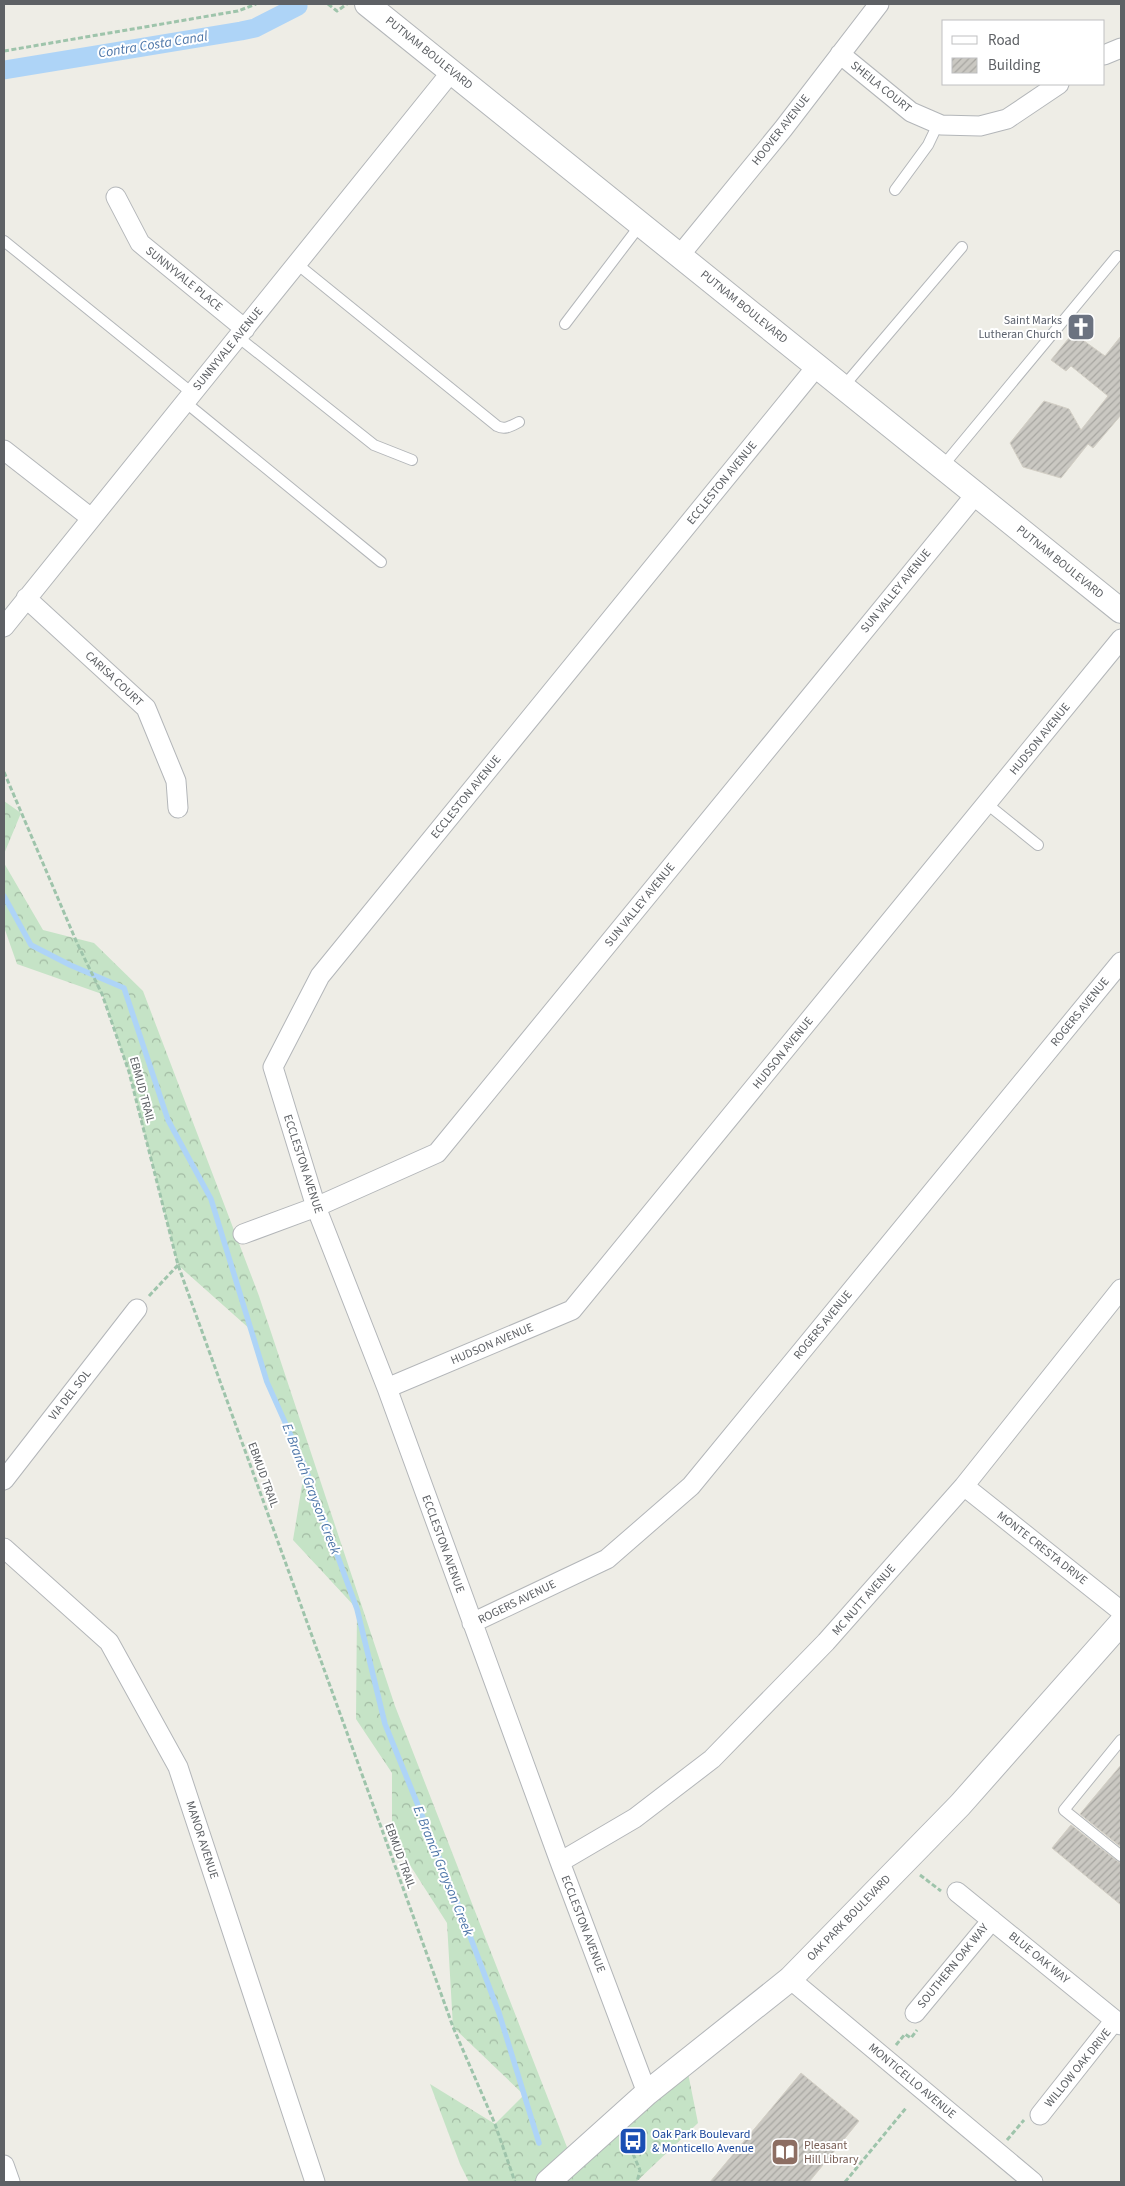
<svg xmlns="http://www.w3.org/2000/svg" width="1125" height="2186" viewBox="0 0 1125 2186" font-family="'Source Sans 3',sans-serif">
	<defs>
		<pattern id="forest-crowns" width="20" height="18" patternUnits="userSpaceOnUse" patternTransform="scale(1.25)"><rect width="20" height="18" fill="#c5e3c6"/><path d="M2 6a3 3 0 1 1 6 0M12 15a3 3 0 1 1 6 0" fill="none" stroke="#a3bba4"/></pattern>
		<pattern id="building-hatch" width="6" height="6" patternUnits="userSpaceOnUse" patternTransform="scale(1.25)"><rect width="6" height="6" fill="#cac8c2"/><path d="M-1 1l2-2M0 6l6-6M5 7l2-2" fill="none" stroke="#a7a6a1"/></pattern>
	</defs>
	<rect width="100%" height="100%" fill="#eeede6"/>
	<path fill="url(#forest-crowns)" d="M4,801L21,813L4,854Z
		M4,863L43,930L94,943L143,991L259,1296L395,1706L572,2160L686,2063L698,2123L636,2182H469L460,2164L430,2084L495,2124L524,2095L453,2027L447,1923L392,1837V1773L356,1719L357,1609L293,1540L305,1467L267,1382L251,1330L178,1265L129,1072L102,994L17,964L4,927Z"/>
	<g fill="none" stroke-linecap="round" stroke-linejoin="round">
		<path stroke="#aed4f7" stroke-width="5.5" d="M4,896L31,945L70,965L124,988L168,1120L211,1199L267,1382L305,1467L357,1609L385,1724L456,1899L499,2013L539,2143"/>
		<path stroke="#aed4f7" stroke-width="19" d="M4,70L241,31L255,28L298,6"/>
	</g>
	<path fill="url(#building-hatch)" stroke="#d3cfc5" d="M1073,333L1105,356L1121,336V415L1093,448L1088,444L1061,478L1023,467L1010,443L1044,401L1069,409L1081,430L1108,396L1071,366L1066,371L1051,360Z
		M1121,1765V1847L1080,1814Z
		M1071,1825L1117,1861L1121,1863V1905L1052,1848Z
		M801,2073L859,2121L809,2182H710Z"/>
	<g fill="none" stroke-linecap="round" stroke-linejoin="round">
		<defs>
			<path id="service" d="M895,190L928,145L938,124
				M4,241L192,393
				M297,264L497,426C505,430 511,426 519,422
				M565,324L641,224
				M238,337L374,445L412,460
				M843,387L962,247
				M185,402L381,562
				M942,467L1117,256
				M987,804L1038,845
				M1121,1740L1064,1810L1121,1856"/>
			<path id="minor" d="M840,54L911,112L941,125L980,126L1007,119L1059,84
				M1104,55L1121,48
				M116,197L140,243L245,329
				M680,255L783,129L879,4
				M4,450L91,518
				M26,598L146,708L176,781L178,808
				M4,627L452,71
				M243,1234L316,1207L437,1153L976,494
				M387,1388L572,1310L1121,639
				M4,1480L137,1309
				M964,1486L1121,1611
				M4,1548L109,1642L178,1767L315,2182
				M472,1623L607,1559L691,1486L1121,962
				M560,1862L635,1818L712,1759L826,1642L964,1486L1121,1289
				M957,1892L1121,2025
				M790,1979L1033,2182
				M915,2013L992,1920
				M647,2093L560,1862L387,1388L316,1207L273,1067L320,976L817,366
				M1040,2115L1115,2020
				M4,2165L10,2182"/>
			<path id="tertiary" d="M367,4L1121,611
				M548,2182L647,2093L790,1979L960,1805L1121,1623"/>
		</defs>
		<use href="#service" stroke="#b3b6b9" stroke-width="12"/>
		<use href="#minor" stroke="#b3b6b9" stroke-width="21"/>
		<use href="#tertiary" stroke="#b3b6b9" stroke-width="26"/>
		<path stroke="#9ec4ab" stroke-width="3" stroke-dasharray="5 2.5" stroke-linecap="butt" d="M328,4L337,11L347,4
			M4,51L238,11L256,4
			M4,772L77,943L102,994L129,1072L178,1265L411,1910L453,2027L495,2124L515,2182
			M149,1296L178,1265
			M920,1875L941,1891
			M896,2045L905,2034L911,2038L917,2030
			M1007,2140L1024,2120
			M630,2147L640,2170L637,2182
			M845,2182L906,2108"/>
		<use href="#service" stroke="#fff" stroke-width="10"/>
		<use href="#minor" stroke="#fff" stroke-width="19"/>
		<use href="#tertiary" stroke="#fff" stroke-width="24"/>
	</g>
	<defs>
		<symbol id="church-square" viewBox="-11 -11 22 22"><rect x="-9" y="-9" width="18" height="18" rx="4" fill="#6b7280" stroke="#fff"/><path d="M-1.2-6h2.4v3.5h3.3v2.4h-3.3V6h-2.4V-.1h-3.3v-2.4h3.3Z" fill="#fff"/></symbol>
		<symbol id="bus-square" viewBox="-11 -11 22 22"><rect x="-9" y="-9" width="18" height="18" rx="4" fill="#1a4fb4" stroke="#fff"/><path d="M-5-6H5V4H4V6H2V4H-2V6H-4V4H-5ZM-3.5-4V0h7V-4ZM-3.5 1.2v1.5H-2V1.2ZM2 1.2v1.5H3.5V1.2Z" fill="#fff"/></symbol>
		<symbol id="library-square" viewBox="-11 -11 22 22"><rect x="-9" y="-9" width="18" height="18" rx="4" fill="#8d6e63" stroke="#fff"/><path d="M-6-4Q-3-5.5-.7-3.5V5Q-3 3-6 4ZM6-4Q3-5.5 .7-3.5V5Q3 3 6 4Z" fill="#fff"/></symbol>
	</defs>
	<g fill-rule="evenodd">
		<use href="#church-square" x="1065" y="311" width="32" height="32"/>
		<use href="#bus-square" x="617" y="2125" width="32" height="32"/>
		<use href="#library-square" x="769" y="2136" width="32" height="32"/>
	</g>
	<g text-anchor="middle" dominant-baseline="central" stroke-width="4" stroke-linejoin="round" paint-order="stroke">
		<g font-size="12" fill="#5e6165" stroke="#fff">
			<text transform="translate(429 53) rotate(39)">PUTNAM BOULEVARD</text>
			<text transform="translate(881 87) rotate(39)">SHEILA COURT</text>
			<text transform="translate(781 130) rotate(-52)">HOOVER AVENUE</text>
			<text transform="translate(184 279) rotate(39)">SUNNYVALE PLACE</text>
			<text transform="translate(744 307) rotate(39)">PUTNAM BOULEVARD</text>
			<text transform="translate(228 349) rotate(-51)">SUNNYVALE AVENUE</text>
			<text transform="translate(722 483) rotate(-51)">ECCLESTON AVENUE</text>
			<text transform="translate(1060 562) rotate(39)">PUTNAM BOULEVARD</text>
			<text transform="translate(896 591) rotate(-51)">SUN VALLEY AVENUE</text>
			<text transform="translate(114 679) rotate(43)">CARISA COURT</text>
			<text transform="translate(1040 739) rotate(-51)">HUDSON AVENUE</text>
			<text transform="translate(466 797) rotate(-51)">ECCLESTON AVENUE</text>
			<text transform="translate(640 905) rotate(-51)">SUN VALLEY AVENUE</text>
			<text transform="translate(1080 1012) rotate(-51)">ROGERS AVENUE</text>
			<text transform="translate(783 1053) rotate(-51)">HUDSON AVENUE</text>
			<text transform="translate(142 1090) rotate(75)">EBMUD TRAIL</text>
			<text transform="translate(303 1164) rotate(72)">ECCLESTON AVENUE</text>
			<text transform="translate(823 1325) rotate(-51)">ROGERS AVENUE</text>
			<text transform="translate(492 1344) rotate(-23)">HUDSON AVENUE</text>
			<text transform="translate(70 1395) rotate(-52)">VIA DEL SOL</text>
			<text transform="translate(263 1475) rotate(70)">EBMUD TRAIL</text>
			<text transform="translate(443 1544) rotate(70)">ECCLESTON AVENUE</text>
			<text transform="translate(1042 1548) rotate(38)">MONTE CRESTA DRIVE</text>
			<text transform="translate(864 1600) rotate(-49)">MC NUTT AVENUE</text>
			<text transform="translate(517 1602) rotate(-26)">ROGERS AVENUE</text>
			<text transform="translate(202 1840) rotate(72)">MANOR AVENUE</text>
			<text transform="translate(400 1856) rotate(70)">EBMUD TRAIL</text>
			<text transform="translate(849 1918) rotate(-46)">OAK PARK BOULEVARD</text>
			<text transform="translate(583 1924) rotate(69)">ECCLESTON AVENUE</text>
			<text transform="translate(1039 1958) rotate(39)">BLUE OAK WAY</text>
			<text transform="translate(953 1966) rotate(-51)">SOUTHERN OAK WAY</text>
			<text transform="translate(1078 2068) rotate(-51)">WILLOW OAK DRIVE</text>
			<text transform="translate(912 2081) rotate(40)">MONTICELLO AVENUE</text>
		</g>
		<g font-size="12" fill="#5b616d" stroke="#fff" text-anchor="end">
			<text x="1062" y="320">Saint Marks<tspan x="1062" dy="14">Lutheran Church</tspan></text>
		</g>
		<g font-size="12" fill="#164399" stroke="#fff" text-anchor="start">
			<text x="652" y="2134">Oak Park Boulevard<tspan x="652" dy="14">&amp; Monticello Avenue</tspan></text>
		</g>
		<g font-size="12" fill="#785e54" stroke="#fff" text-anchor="start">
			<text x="804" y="2145">Pleasant<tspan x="804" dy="14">Hill Library</tspan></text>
		</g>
		<g font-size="14" font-style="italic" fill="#4c75a8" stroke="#fff">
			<text transform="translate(153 45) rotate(-9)">Contra Costa Canal</text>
			<text transform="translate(311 1489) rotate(69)">E. Branch Grayson Creek</text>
			<text transform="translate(443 1871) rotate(68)">E. Branch Grayson Creek</text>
		</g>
	</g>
	<rect width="1125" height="2186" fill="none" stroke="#5e6165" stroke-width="10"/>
	<rect x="942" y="20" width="162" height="65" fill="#ffffff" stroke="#bfc0c1"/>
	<rect x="952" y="36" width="25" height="8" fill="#ffffff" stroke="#bfc0c1"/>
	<text x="988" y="45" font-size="15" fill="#5e6165">Road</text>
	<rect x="952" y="58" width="25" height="15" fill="url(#building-hatch)" stroke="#bfc0c1"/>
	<text x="988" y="70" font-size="15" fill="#5e6165">Building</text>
</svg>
